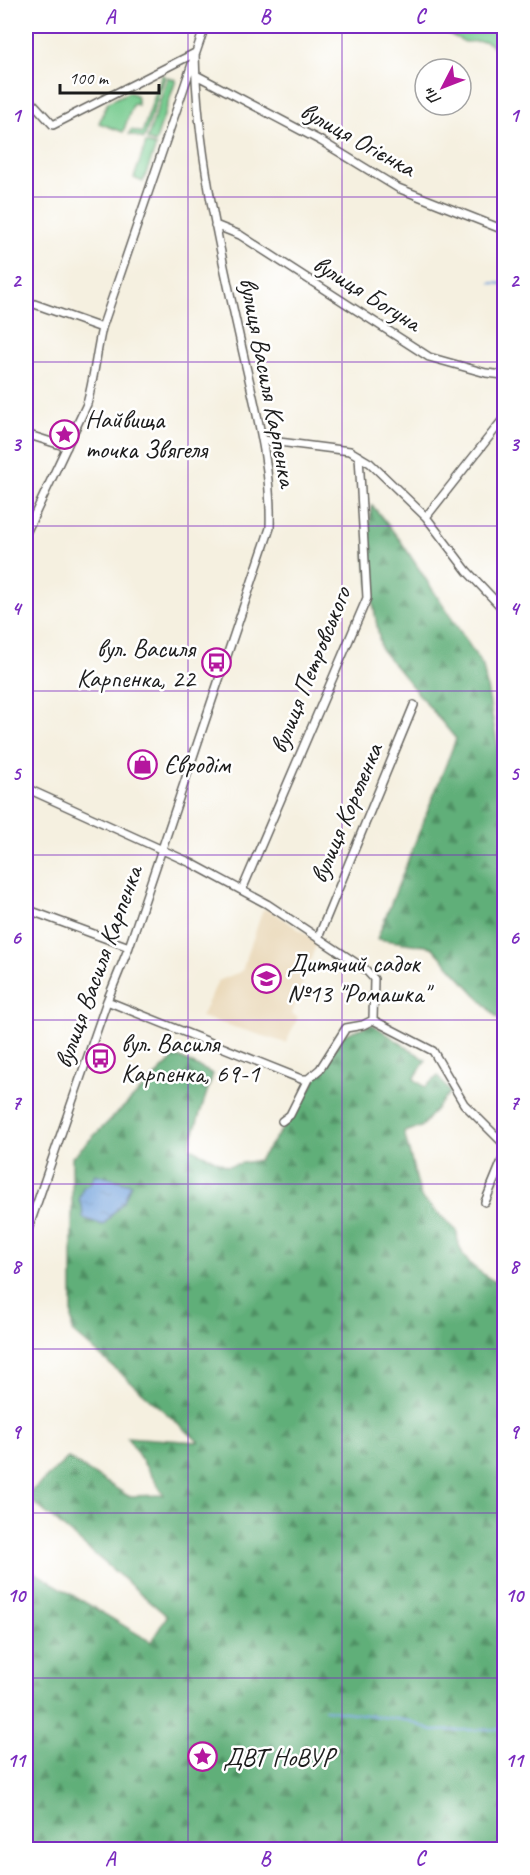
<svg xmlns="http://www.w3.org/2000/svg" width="530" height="1875" viewBox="0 0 530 1875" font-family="Caveat,sans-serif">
	<defs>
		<pattern id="forest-firs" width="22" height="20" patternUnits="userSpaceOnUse" patternTransform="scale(1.5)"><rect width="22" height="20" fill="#60af79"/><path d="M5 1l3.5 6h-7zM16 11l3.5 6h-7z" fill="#4e8e62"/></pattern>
		<pattern id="water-ripples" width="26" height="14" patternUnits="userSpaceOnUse" patternTransform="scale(1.5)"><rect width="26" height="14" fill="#72a2dc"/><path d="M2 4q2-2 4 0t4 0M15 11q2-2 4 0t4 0" fill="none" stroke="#5d83b2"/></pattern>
	</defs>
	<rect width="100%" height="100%" fill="#fff"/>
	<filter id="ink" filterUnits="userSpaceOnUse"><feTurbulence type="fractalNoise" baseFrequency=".0167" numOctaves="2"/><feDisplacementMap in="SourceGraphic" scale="12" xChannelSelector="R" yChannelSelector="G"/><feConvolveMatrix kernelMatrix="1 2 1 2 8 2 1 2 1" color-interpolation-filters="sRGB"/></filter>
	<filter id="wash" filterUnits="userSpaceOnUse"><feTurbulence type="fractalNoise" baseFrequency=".008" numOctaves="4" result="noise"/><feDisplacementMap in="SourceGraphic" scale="24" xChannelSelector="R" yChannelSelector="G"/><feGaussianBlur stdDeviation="1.35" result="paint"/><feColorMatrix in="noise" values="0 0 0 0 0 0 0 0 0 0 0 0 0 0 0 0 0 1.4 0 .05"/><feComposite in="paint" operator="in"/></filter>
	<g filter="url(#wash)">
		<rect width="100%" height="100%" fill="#f5f0e0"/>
		<path fill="#ead9ba" d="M263,909L270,910L317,942L292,1014L298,1017L286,1043L201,1017L218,981L242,971Z"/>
		<path fill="#76cb8e" stroke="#497455" stroke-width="1.5" d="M433,26H504V53L485,41L465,42Z
			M162,75L165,76L144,139L129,134L131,130L142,133Z
			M168,77L176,80L155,143L147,140Z
			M129,92L136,95L138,105L133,104L123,132L99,123L108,102Z
			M146,143L156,146L143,182L134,178Z"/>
		<path fill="url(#forest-firs)" stroke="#3e664a" stroke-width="1.5" d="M372,505L400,540L483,666L504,779V1025L432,947L377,939L456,739L381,649L365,557Z
			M372,1024L426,1060L414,1079L425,1087L438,1076L450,1092L421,1127L404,1132L421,1197L457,1231C457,1258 475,1270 497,1283L504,1250V1849L26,1850V1567L151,1642L167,1616L26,1496L68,1458L128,1496L164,1495L127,1437L199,1442L72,1331V1157L176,1056L213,1074L189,1147L227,1166L259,1160L298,1108L343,1035Z"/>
		<path fill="url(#water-ripples)" stroke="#475f7c" stroke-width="1.5" d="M95,1174L131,1184L124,1201L103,1225L83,1218L82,1205L79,1201L83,1187L90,1184Z"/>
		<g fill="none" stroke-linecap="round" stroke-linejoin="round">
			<path stroke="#72a2dc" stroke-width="2" d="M491,283L504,284
				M325,1709L410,1721L432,1731L504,1729"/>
		</g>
	</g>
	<g filter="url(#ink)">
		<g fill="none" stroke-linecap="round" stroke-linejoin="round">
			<defs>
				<path id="minor" d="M196,75L321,141L398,188L504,230
					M26,99L32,102L53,125L195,53
					M215,225L240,235L429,357L486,373L504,375
					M26,301L102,328
					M26,434L67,447
					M263,440L350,451L370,463L426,517L467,571L504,610
					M426,517L504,418
					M26,533L87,404C94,379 96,354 102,328L205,26
					M26,788L191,863L267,904L365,969L374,979L373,1020L433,1051L464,1104L504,1144
					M242,890L367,598L359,456
					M26,909L129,947
					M318,938L414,705
					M107,1001L301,1079H308L290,1115L282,1121
					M308,1079L320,1069L346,1028L363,1025L373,1020
					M485,1202L504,1156
					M26,1235L107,1001L129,947L270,528C272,468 256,411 243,353C221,254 197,155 195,53"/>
			</defs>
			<use href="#minor" stroke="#686661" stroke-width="10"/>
			<use href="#minor" stroke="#fff" stroke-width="7"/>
		</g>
	</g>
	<path fill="none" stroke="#7b2cbf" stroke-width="1.5" stroke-opacity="0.55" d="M188,26V1850M342,26V1850M26,197H504M26,362H504M26,526H504M26,691H504M26,855H504M26,1020H504M26,1184H504M26,1349H504M26,1513H504M26,1678H504"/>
	<defs>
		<symbol id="sight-ring" viewBox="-11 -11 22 22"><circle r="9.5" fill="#fff" stroke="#b5179e" stroke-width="1.5"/><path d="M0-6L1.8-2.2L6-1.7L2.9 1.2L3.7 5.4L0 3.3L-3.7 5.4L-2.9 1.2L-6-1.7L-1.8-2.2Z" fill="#b5179e"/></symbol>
		<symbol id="bus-ring" viewBox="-11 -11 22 22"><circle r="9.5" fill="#fff" stroke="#b5179e" stroke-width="1.5"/><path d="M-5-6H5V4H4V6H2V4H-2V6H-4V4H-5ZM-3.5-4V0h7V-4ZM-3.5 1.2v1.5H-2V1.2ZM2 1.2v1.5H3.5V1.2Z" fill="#b5179e"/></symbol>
		<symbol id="shop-ring" viewBox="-11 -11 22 22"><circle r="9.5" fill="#fff" stroke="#b5179e" stroke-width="1.5"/><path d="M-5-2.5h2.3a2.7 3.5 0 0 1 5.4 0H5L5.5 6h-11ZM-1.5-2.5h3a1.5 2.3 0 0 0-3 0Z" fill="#b5179e"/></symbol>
		<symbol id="school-ring" viewBox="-11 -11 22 22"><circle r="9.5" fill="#fff" stroke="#b5179e" stroke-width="1.5"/><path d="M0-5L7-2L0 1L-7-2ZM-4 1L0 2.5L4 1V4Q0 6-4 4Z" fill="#b5179e"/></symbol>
	</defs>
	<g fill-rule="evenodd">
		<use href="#sight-ring" x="48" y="418" width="33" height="33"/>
		<use href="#bus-ring" x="200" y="646" width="33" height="33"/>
		<use href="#shop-ring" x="126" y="748" width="33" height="33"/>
		<use href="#school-ring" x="250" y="962" width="33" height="33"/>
		<use href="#bus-ring" x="84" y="1042" width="33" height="33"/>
		<use href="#sight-ring" x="186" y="1740" width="33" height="33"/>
	</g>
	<g text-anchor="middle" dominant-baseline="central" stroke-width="5" stroke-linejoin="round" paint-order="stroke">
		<g font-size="26" fill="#1c1c1c" stroke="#fff">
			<text transform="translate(358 139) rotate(29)">вулиця Огієнка</text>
			<text transform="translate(367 293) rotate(32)">вулиця Богуна</text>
			<text transform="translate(268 382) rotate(79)">вулиця Василя Карпенка</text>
			<text transform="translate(310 670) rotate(-68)">вулиця Петровського</text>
			<text transform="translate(346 813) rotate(-67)">вулиця Короленка</text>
			<text transform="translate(98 967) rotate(-70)">вулиця Василя Карпенка</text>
		</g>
		<g font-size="26" fill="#1c1c1c" stroke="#fff" text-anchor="start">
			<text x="85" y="419">Найвища<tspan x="85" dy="30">точка Звягеля</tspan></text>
			<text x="195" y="648" text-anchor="end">вул. Василя<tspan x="195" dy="30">Карпенка, 22</tspan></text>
			<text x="164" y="764">Євродім</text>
			<text x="287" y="963">Дитячий садок<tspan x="287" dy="30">№13 "Ромашка"</tspan></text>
			<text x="121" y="1043">вул. Василя<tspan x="121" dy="30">Карпенка, 69-1</tspan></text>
			<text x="223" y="1757">ДВТ НоВУР</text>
		</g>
	</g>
	<rect width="530" height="1875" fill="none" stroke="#fff" stroke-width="66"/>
	<g transform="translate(443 87) rotate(228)"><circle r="28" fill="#ffffff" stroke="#a4a4a4" stroke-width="1.5"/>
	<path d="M0-4.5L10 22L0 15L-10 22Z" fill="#b5179e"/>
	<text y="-9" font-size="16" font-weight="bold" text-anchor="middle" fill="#1c1c1c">Пн</text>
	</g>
	<path d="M60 84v9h99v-9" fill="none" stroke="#1c1c1c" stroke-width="3"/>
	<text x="69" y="84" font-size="18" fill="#1c1c1c" stroke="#ffffff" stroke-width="4.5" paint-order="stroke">100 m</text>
	<rect x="33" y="33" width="464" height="1809" fill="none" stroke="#7b2cbf" stroke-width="2"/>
	<g font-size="20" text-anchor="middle" font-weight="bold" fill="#7b2cbf">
		<text x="110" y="23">A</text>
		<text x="265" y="23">B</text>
		<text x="420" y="23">C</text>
		<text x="16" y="122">1</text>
		<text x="514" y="122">1</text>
		<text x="16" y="287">2</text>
		<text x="514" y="287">2</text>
		<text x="16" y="451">3</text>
		<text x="514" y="451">3</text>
		<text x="16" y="615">4</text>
		<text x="514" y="615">4</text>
		<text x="16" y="780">5</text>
		<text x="514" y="780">5</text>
		<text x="16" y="944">6</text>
		<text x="514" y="944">6</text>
		<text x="16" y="1109">7</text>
		<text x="514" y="1109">7</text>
		<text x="16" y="1273">8</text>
		<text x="514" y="1273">8</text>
		<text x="16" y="1438">9</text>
		<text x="514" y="1438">9</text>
		<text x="16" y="1602">10</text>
		<text x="514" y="1602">10</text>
		<text x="16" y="1767">11</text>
		<text x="514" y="1767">11</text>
		<text x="110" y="1865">A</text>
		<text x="265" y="1865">B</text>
		<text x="420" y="1865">C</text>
	</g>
</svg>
